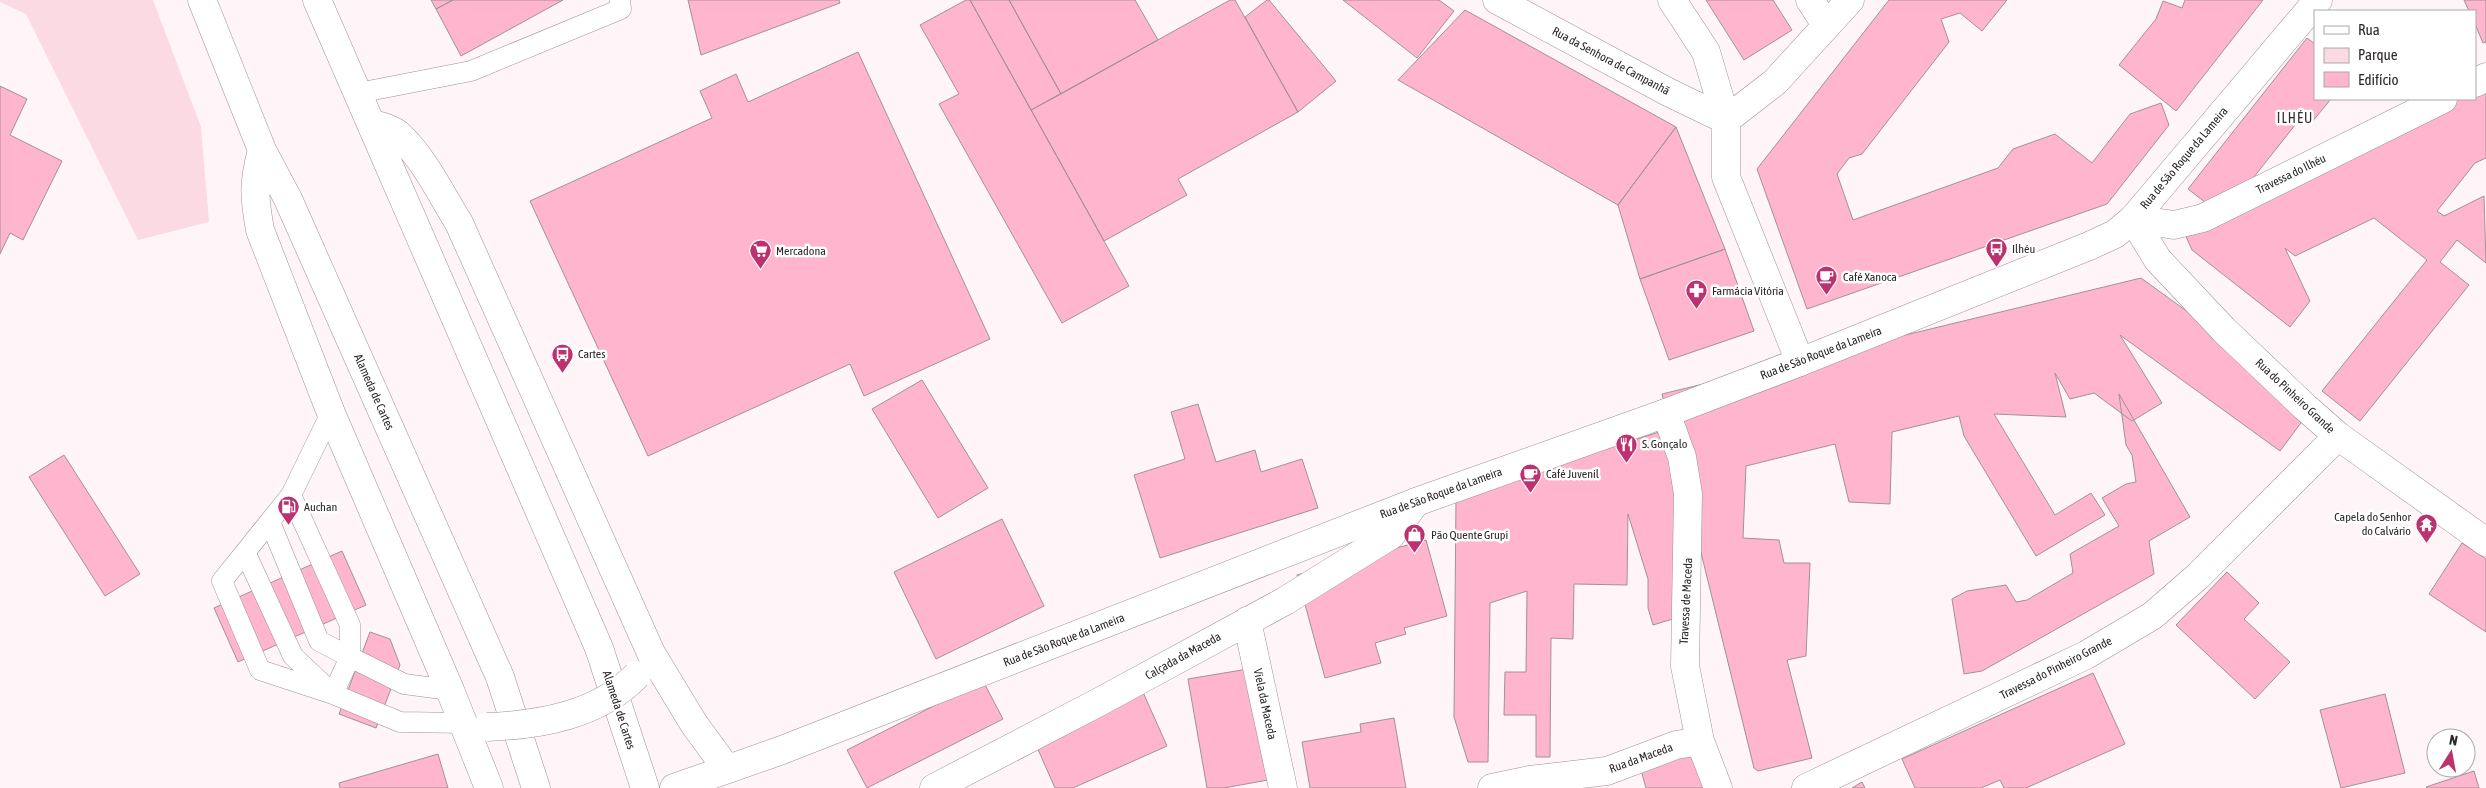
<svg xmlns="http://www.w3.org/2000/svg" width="2486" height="788" viewBox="0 0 2486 788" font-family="'Asap Condensed',sans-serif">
	<rect width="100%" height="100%" fill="#fff5f8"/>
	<path fill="#fbdae4" d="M0,0H153L201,127L209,222L138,240L26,14L0,2Z"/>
	<path fill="#feb5cd" stroke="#a19297" d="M431,0H453L436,9Z
		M453,0H563L461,56L436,9Z
		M688,0H839L840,3L701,55Z
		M966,0H970L1129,286L1062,323L939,104L959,94L920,25Z
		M970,0H1009L1061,94L1031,110Z
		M1009,0H1135L1158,40L1061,94Z
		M1230,0H1235L1298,112L1178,179L1187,195L1104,241L1031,110Z
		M1267,0H1269L1336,81L1298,112L1245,17Z
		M1343,0H1439L1454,11L1417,58Z
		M1706,0H1773L1792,30L1744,60Z
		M1889,0H2007L1982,31L1960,13L1941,19L1949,42L1862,154L1849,158L1837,174L1853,220L1998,168L2013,149L2055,134L2092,163L2130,114L2161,103L2169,125L2107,204L1807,309L1757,169Z
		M2185,0H2263L2176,111L2119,65L2156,19L2163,1L2182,8Z
		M2464,0H2486V42L2483,43L2475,24V11H2469Z
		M1465,10L1676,127L1618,205L1398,80Z
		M2307,38L2315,44V99H2331L2312,122L2303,115L2223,216L2188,189Z
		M858,52L990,339L864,396L850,364L648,456L530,201L712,118L700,91L736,74L748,102Z
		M2486,78V158L2475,163L2437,211L2444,216L2484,196L2486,263L2457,240L2440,262L2469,285L2360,421L2322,391L2427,260L2374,218L2295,256L2285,248L2310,301L2290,327L2192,250L2184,232L2442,99H2475V83Z
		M0,86L27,99L10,135L62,161L23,240L10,233L0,254Z
		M1676,127L1725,249L1640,279L1618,205Z
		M1725,249L1754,331L1669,360L1640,279Z
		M2141,278L2315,404L2280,451L2120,335L2162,403L2132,421L2094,393L2070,399L2055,373L2066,417L1994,414L2055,515L2091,493L2105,515L2036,556L1964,436L1959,416L1892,432L1890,504L1849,502L1835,444L1746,466L1743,538L1779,540L1784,563H1810L1806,656L1787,660L1812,758L1758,771L1754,768L1662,394Z
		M922,380L988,488L938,518L872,409Z
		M2119,394L2190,517L2149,541L2154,574L1982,671L1964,674L1952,599L1967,591L2006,585L2016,602L2027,600L2073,573L2070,554L2119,526L2102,498L2126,484L2136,482L2132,455L2126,445Z
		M1198,404L1216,462L1255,450L1261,472L1302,459L1318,508L1160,558L1134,475L1185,459L1171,412Z
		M1678,426L1676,618L1653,625L1648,608V579L1628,514L1627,585L1574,584L1573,639L1551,638L1550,757H1536V715H1504L1505,672H1526L1527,591L1490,603L1488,762H1468L1454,717L1456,497Z
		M64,455L140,574L105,596L29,477Z
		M1002,519L1044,606L936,659L894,572Z
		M1426,540L1447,616L1404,628L1406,634L1375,643L1381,663L1325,678L1297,575Z
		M2462,543L2486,559V632L2429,594Z
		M342,551L366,605L238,662L214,608Z
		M2227,572L2259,603L2244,619L2290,662L2255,699L2176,625Z
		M370,632L390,639L400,665L376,728L339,714Z
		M1248,669L1268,780L1224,788H1207L1188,679Z
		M2093,673L2125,744L2026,788H2004L2000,780L1981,788H1915L1902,759Z
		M983,681L1003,719L867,788L847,750Z
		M1142,690L1167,746L1073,788H1055L1033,738Z
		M2385,694L2405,773L2341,788L2320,710Z
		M1394,718L1406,788H1310L1302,742L1361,732L1360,724Z
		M1695,738L1710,788H1646L1637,756Z
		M438,754L448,788H340L339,783Z
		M2474,771L2479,788H2427L2426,787Z
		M1862,782L1865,788H1852Z"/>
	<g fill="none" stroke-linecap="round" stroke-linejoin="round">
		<defs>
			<path id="service" d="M358,93L471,71L621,9L620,0
				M331,413L291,495L350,625V657L404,684L450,690
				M291,495L222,581L260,670L333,694L400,722L464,723
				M245,552L293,656L333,694L350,657L319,641L270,522"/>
			<path id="pedestrian" d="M1247,621L1283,788"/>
			<path id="minor" d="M1497,0L1668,92L1726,120
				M1672,0L1706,52L1726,120
				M1810,0L1826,25
				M2475,83L2486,77
				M2133,219L2158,260L2224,330L2305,407L2338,436L2486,542
				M2133,219L2174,225L2203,218L2443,99
				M1800,362L1726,177V120L1775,82L1850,0
				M1666,413L1682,457L1688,494L1685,666L1700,741L1718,788
				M934,788L1101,701L1285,601L1391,535L1416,502
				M1492,788L1530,780L1607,771L1676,745L1700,741
				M1806,788L2086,655L2152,616L2197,577L2338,436"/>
			<path id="secondary" d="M202,0L262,150L288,199L500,677L536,788
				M317,0L599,648L645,788
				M372,124C381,126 393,129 400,136C425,160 441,194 459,223L651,653L694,724L727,769
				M262,150C253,184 254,196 260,230L331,413L450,690L489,788
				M674,788L782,750L1416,502L1666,413L1800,362L2089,246L2115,234L2133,219L2318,0"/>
		</defs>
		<use href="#service" stroke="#9e9094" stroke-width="21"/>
		<use href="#pedestrian" stroke="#9e9094" stroke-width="29"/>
		<use href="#minor" stroke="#9e9094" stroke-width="29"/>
		<use href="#secondary" stroke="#9e9094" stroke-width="29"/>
		<use href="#service" stroke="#fff" stroke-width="20"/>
		<use href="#pedestrian" stroke="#fff" stroke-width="28"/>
		<use href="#minor" stroke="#fff" stroke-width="28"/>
		<use href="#secondary" stroke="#fff" stroke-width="28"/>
		<defs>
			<path id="secondary-bridge" d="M487,727C540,725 599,715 637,675"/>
		</defs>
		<use href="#secondary-bridge" stroke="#9e9094" stroke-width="29" stroke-linecap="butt"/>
		<use href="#secondary-bridge" stroke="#fff" stroke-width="28"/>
	</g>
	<defs>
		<symbol id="bus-pin" viewBox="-11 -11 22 30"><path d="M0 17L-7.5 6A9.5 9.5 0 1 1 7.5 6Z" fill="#bb326f" stroke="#fff"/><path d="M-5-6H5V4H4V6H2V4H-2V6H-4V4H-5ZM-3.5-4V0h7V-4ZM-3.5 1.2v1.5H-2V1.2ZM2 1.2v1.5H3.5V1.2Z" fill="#fff"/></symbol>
		<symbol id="supermarket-pin" viewBox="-11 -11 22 30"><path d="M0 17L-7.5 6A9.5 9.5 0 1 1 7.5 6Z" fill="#bb326f" stroke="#fff"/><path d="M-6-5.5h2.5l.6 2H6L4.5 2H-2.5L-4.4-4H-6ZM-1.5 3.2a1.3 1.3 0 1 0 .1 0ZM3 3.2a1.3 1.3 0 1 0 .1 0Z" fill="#fff"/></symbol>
		<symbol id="cafe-pin" viewBox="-11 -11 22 30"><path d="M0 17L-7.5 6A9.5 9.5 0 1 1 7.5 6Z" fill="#bb326f" stroke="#fff"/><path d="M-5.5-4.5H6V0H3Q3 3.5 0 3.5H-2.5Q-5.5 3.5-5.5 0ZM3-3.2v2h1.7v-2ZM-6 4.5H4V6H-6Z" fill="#fff"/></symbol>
		<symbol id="pharmacy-pin" viewBox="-11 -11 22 30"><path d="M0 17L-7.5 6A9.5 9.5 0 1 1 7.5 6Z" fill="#bb326f" stroke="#fff"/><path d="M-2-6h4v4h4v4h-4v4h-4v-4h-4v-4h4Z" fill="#fff"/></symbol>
		<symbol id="restaurant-pin" viewBox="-11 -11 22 30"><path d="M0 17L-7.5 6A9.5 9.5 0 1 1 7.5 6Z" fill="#bb326f" stroke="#fff"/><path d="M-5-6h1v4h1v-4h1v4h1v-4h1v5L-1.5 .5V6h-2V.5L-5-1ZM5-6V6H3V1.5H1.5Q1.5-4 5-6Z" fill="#fff"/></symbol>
		<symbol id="fuel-pin" viewBox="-11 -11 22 30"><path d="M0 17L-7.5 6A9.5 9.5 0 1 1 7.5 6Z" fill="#bb326f" stroke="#fff"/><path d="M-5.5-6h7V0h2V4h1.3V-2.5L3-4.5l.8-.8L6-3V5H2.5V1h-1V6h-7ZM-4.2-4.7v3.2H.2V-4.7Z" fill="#fff"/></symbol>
		<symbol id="temple-pin" viewBox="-11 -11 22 30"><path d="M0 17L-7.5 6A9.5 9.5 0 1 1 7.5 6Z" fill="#bb326f" stroke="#fff"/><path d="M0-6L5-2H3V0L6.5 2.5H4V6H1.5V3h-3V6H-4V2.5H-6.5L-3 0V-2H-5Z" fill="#fff"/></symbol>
		<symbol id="shop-pin" viewBox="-11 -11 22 30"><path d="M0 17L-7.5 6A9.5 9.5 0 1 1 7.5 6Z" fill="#bb326f" stroke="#fff"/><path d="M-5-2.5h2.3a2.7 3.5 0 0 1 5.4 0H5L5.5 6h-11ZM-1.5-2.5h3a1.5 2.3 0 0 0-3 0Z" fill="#fff"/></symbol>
	</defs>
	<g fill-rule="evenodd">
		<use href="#bus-pin" x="1984" y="236" width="25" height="34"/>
		<use href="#supermarket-pin" x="748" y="238" width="25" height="34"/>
		<use href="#cafe-pin" x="1814" y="264" width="25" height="34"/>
		<use href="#pharmacy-pin" x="1684" y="278" width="25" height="34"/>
		<use href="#bus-pin" x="550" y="342" width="25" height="34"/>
		<use href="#restaurant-pin" x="1614" y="432" width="25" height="34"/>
		<use href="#cafe-pin" x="1518" y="462" width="25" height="34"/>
		<use href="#fuel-pin" x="276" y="494" width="25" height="34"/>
		<use href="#temple-pin" x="2414" y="512" width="25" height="34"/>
		<use href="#shop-pin" x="1402" y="522" width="25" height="34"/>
	</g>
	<g text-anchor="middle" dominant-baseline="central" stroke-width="5" stroke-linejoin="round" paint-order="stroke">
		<g font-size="12" fill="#2c2728" stroke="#fff">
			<text transform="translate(1611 61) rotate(28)">Rua da Senhora de Campanhã</text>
			<text transform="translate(2184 158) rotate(-50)">Rua de São Roque da Lameira</text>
			<text transform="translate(2291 174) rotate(-26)">Travessa do Ilhéu</text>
			<text transform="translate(1821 353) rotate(-21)">Rua de São Roque da Lameira</text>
			<text transform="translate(374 392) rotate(66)">Alameda de Cartes</text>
			<text transform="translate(2295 396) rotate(43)">Rua do Pinheiro Grande</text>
			<text transform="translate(1441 493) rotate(-20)">Rua de São Roque da Lameira</text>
			<text transform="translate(1686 601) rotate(-87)">Travessa de Maceda</text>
			<text transform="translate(1064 640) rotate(-21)">Rua de São Roque da Lameira</text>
			<text transform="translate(1183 656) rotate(-29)">Calçada da Maceda</text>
			<text transform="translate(2056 668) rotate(-27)">Travessa do Pinheiro Grande</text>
			<text transform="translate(1265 704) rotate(78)">Viela da Maceda</text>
			<text transform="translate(619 710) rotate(72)">Alameda de Cartes</text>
			<text transform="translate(1641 758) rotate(-20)">Rua da Maceda</text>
		</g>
		<g font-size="12" fill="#2c2728" stroke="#fff" text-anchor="start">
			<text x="2012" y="249">Ilhéu</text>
			<text x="776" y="251">Mercadona</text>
			<text x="1843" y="277">Café Xanoca</text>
			<text x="1712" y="291">Farmácia Vitória</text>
			<text x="578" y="354">Cartes</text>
			<text x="1642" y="444">S. Gonçalo</text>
			<text x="1546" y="474">Café Juvenil</text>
			<text x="304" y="507">Auchan</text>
			<text x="2411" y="517" text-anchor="end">Capela do Senhor<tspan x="2411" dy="14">do Calvário</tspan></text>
			<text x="1431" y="535">Pão Quente Grupi</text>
		</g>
		<g font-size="14" letter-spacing="1" fill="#34292c" stroke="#fff">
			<text x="2295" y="118">ILHÉU</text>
		</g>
	</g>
	<rect x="2314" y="10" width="162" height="90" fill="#ffffff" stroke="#aba9a9"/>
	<rect x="2324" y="26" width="25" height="8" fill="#ffffff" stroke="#aba9a9"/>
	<text x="2358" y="35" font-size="15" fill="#2c2728">Rua</text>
	<rect x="2324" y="48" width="25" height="15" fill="#fbdae4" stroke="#aba9a9"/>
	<text x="2358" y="60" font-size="15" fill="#2c2728">Parque</text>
	<rect x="2324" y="72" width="25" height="15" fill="#feb5cd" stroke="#aba9a9"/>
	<text x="2358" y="85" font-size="15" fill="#2c2728">Edifício</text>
	<g transform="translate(2451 753) rotate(11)"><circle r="24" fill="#ffffff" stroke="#aba9a9"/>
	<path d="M0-4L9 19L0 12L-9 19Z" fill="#bb326f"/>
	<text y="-8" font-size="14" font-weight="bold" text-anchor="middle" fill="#2c2728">N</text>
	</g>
</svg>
